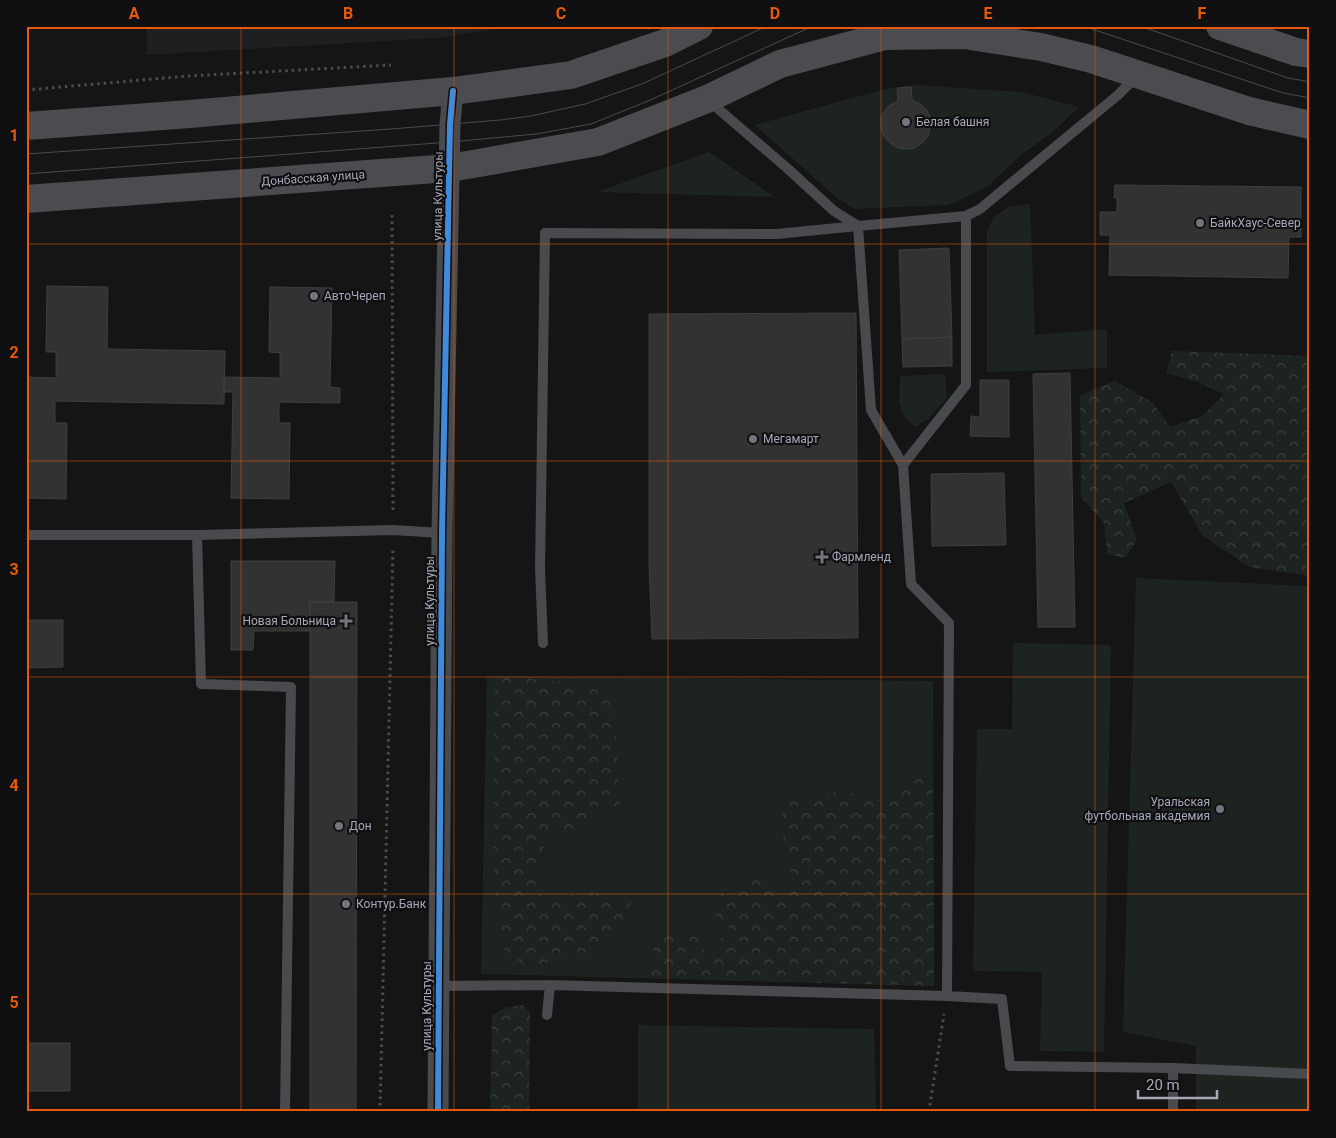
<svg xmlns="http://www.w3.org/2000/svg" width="1336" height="1138" viewBox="0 0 1336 1138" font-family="Roboto,sans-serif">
	<defs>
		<pattern id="forest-crowns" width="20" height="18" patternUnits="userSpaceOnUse" patternTransform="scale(1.25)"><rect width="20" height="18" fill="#1d241f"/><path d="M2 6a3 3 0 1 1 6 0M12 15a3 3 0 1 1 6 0" fill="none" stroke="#3b413d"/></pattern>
	</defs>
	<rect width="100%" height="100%" fill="#151515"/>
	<path fill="#1f1f21" d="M146,26H518L437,38L147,55Z"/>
	<path fill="#1d241f" d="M914,85L1021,92L1079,107L1052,133L1022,154L987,187L948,205L854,209L837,198L755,125L885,89Z
		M709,152L775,197L597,192Z
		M1030,204L1035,335L1107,329V368L987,372V233L993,218L1009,207Z
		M945,374L947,398L929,418L915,427L905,418L899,403L900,376Z
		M1136,578L1310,586V1112H1196V1046L1123,1032Z
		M1013,643L1111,645L1104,1052L1040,1051L1042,972L973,971L977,729H1012Z
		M487,676L933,681L934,986L481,974Z
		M638,1025L874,1029L876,1112H638Z"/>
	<path fill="url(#forest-crowns)" d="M1172,351L1310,356V576L1249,567L1202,535L1171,482L1124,503L1137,540L1125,558L1107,554L1104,523L1081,497L1080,395L1115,381L1153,403L1170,427L1202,416L1224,394L1198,382L1166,373Z
		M495,676L613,686L620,806L606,810L576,832L551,824L536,872L542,900L563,902L580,889L600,895L633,900L619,926L599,955L525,966L500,946L494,863Z
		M933,771L934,986L649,978L656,932L698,934L706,953L720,959L716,941L732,930L714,915L722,893L757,876L764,885L780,900L793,881L780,823L785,802L842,791L879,799Z
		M523,1005L530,1012L529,1112H490L492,1016L504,1008Z"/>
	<path fill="#323233" stroke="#3e3e41" d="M911,87L912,100L920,104L926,109L930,117L931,125L928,136L923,142L915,148L907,149L898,148L891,144L884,137L881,128V118L886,109L890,105L898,101L897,88Z
		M1115,185L1301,187V237H1289L1288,278L1109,275L1110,235H1100V212H1117V198H1114Z
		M949,248L952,337L902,339L899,250Z
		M47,286L108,287L107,349L225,351L224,404L55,401V423H67L66,499L26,498V377L56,378V352H46Z
		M270,287L332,288L330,387L340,388V403L279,402V423H290L289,499L231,498L233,392H224V377L280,378V353L269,352Z
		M856,313L858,638L652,639L649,565V314Z
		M952,337V366L903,367L902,339Z
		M1070,373L1075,627H1038L1033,374Z
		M980,380H1009V437L970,436L971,416L980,417Z
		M1004,473L1006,545L932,546L931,474Z
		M231,561H335L334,602H310V631H254L253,650H231Z
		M310,602H357L356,1112H310Z
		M26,620H63V667L26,668Z
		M26,1043H70V1091H26Z"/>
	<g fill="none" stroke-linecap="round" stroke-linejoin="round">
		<path stroke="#4b4b50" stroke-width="3" stroke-dasharray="2.5 4" stroke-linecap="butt" d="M26,90L188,76L391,65
			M392,215L393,511
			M380,1112L393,548
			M931,1112L930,1105L944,1014"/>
		<path stroke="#494a4e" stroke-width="10" d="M709,101L787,168L834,211L858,226L966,216L980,209L1118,95L1136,77
			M903,465L966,385V216
			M26,535H197L393,530L442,533
			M197,535L201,684L291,687L285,1112
			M439,986L550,985L947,996L949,623L911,584L903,465L871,410L858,226L776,234L545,233L540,569L543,643
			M947,996L1002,999L1010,1066L1173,1068L1310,1074
			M547,1015L550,985
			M1173,1112V1068"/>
		<path stroke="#494a4e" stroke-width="21" d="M438,1112L442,533L450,124L453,91"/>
		<path stroke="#4b4c50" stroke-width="28" d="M1220,26L1296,52L1310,54
			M26,126L190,114L453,91L571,75L665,43L699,26
			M26,199L450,168L598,142L707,99L780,64L885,36L964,35L1041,47L1091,59L1249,111L1310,125"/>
		<path stroke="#494a4e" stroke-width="1" d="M1083,26L1283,93L1310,98
			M1140,26L1288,78L1310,82
			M26,154L391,129L500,120L531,116L585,104L642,84L767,26
			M26,174L450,142L536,134L591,124L648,101L813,26"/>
		<defs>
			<path id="cycleway" d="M438,1112L442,533L450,124L453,91"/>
		</defs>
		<use href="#cycleway" stroke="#100f11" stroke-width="9"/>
		<use href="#cycleway" stroke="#408adc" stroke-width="6"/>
	</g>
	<path fill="none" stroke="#e8590c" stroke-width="1" stroke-opacity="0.55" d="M241,26V1112M454,26V1112M668,26V1112M881,26V1112M1095,26V1112M26,244H1310M26,461H1310M26,677H1310M26,894H1310"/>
	<g fill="#73757e" stroke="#100f11" stroke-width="2">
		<circle cx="906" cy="122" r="5"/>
		<circle cx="1200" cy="223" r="5"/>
		<circle cx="314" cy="296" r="5"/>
		<circle cx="753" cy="439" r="5"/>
		<path d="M819.5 549.5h5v5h5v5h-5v5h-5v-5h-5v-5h5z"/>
		<path d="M343.5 613.5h5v5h5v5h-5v5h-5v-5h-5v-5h5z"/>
		<circle cx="1220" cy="809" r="5"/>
		<circle cx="339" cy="826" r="5"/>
		<circle cx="346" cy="904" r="5"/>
	</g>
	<g text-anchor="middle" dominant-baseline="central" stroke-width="4.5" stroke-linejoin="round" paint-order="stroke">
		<g font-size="12" fill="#a6a8b7" stroke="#100f11" text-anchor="start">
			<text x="916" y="122">Белая башня</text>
			<text x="1210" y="223">БайкХаус-Север</text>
			<text x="324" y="296">АвтоЧереп</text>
			<text x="763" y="439">Мегамарт</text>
			<text x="832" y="557">Фармленд</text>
			<text x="336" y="621" text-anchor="end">Новая Больница</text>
			<text x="1210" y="802" text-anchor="end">Уральская<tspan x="1210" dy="14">футбольная академия</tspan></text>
			<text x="349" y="826">Дон</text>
			<text x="356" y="904">Контур.Банк</text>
		</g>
		<g font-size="12" fill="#a6a8b7" stroke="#100f11">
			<text transform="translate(313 178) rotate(-4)">Донбасская улица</text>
			<text transform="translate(438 196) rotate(-89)">улица Культуры</text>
			<text transform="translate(430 601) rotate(-90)">улица Культуры</text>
			<text transform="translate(427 1006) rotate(-90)">улица Культуры</text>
		</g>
	</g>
	<rect width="1336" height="1138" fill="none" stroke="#100f11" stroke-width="55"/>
	<path d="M1138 1090v8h79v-8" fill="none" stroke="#a6a8b7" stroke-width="2.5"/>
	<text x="1146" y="1090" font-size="15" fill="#a6a8b7" stroke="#100f11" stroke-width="4" paint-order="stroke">20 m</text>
	<rect x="28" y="28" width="1280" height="1082" fill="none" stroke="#e8590c" stroke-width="2"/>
	<g font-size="16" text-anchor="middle" font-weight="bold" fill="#e8590c">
		<text x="134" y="19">A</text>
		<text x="348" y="19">B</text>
		<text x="561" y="19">C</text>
		<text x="775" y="19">D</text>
		<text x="988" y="19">E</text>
		<text x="1202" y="19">F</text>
		<text x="14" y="141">1</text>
		<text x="14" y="358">2</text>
		<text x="14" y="575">3</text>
		<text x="14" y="791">4</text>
		<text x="14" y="1008">5</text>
	</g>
</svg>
